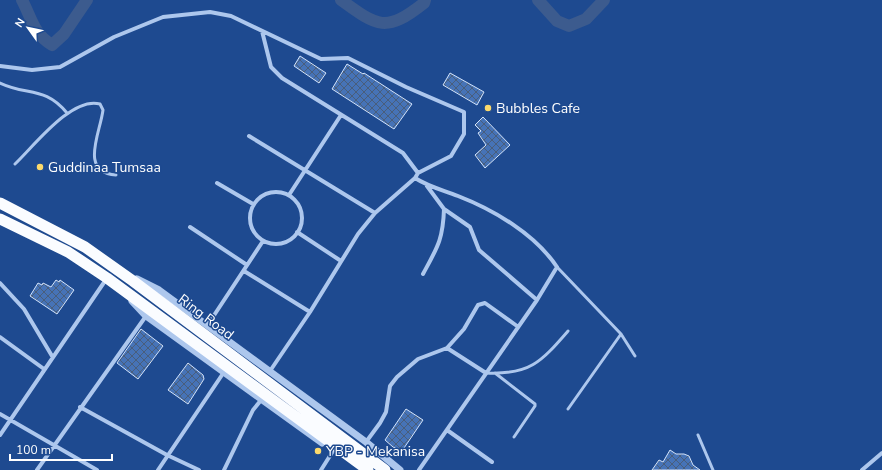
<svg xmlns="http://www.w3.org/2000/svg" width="882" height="470" viewBox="0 0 882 470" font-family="'Nunito Sans',sans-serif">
	<defs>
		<pattern id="building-cross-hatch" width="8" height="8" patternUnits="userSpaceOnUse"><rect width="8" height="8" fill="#4673b7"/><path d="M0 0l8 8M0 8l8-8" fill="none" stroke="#495e7c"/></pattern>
	</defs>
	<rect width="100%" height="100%" fill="#1e4a90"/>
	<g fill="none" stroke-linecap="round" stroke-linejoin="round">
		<path stroke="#3c5b8e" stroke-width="12" d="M22,0C32,19 33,33 52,45L64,34L87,0
			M341,0C378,27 386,33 424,3L425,0
			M538,0L557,21L569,26L586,19L604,0"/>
	</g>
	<path fill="url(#building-cross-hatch)" stroke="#d3e3fa" d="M300,56L326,73L319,83L294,66Z
		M347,64L363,74L364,73L412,104L394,129L332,89Z
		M450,73L484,92L477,105L443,85Z
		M483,117L510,145L485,168L475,155L486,145L478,133L481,131L475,125Z
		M56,280L59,282L60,280L74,290L57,314L30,296L38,283L42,285L43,283L51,287Z
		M141,329L163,346L138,379L117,363Z
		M188,363L203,375L204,379L188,404L168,390Z
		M406,409L423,420L402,451L393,447L385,440Z
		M670,450L676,454H684L689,456L693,465L700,470H652L659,460L663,462Z"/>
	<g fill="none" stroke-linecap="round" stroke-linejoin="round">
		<path stroke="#adc7ed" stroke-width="3" d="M0,83C27,96 45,86 67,113
			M15,164C34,146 72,96 100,104L103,110C100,134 79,172 116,175
			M557,267L621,334L635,356
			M486,373C530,375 541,362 568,331
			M495,373L535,404V406L514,437
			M568,409L621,334
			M698,435L713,470"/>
		<path stroke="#adc7ed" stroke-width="4" d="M262,31L271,67L282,78L403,153L418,173L415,178L375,213L358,234L310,312L270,371
			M0,66L32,70L60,67L114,37L163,17L210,12L231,16L321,59L348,58L406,87L464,112V134L451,156L418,173
			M249,136L375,213
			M415,178C429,187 443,190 458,196C494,210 535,234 557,267L537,300L419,470
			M217,183L253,204
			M427,186L444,209L470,227L479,250L537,300
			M250 218a26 26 0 1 1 52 0a26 26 0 1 1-52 0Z
			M289,195L341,115
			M190,227L247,265
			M297,232L341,261
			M244,271L310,312
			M423,274C437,248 443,240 444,209
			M0,283L24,309L52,356
			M207,326L263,241
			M0,337L44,369
			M447,348L486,373
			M80,407L167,455L199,470
			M0,414L97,470
			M447,430L492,462
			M0,435L107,278
			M366,442L380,423L386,412L390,386L397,377L418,359L447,348L464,329L478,305L485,303L517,326
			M37,470L146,316
			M158,470L224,372
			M224,470L253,410L262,399
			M321,470L333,451
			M862,470L882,453"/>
		<path stroke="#adc7ed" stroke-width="7" d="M137,279L159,290L174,301L366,442L400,470
			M132,301L146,316L322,443"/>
		<path stroke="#fafcff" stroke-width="11" d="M0,203L85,247L133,281L385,470
			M0,219L68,252L107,278L368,470"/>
	</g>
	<g fill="#fcda6c" stroke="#1e4a90" stroke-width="1.5">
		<circle cx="488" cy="108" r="4"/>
		<circle cx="40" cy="167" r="4"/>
		<circle cx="318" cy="451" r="4"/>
	</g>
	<g text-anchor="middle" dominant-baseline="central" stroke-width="3" stroke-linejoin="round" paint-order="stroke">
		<g font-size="14" fill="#fff" stroke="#1e4a90" text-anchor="start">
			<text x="496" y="108">Bubbles Cafe</text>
			<text x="48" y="167">Guddinaa Tumsaa</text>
			<text x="326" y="451">YBP - Mekanisa</text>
		</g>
		<g font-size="14" fill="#fff" stroke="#1e4a90">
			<text transform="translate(206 317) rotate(37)">Ring Road</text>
		</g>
	</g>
	<g transform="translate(28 28) rotate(303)" stroke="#1e4a90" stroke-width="3" paint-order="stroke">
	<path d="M0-3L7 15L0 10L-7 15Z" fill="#ffffff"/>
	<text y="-6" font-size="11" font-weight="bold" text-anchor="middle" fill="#ffffff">N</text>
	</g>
	<path d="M10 454v6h102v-6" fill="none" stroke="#ffffff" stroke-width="2"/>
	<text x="16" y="454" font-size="12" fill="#ffffff" stroke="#1e4a90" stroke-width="3" paint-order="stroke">100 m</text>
</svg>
